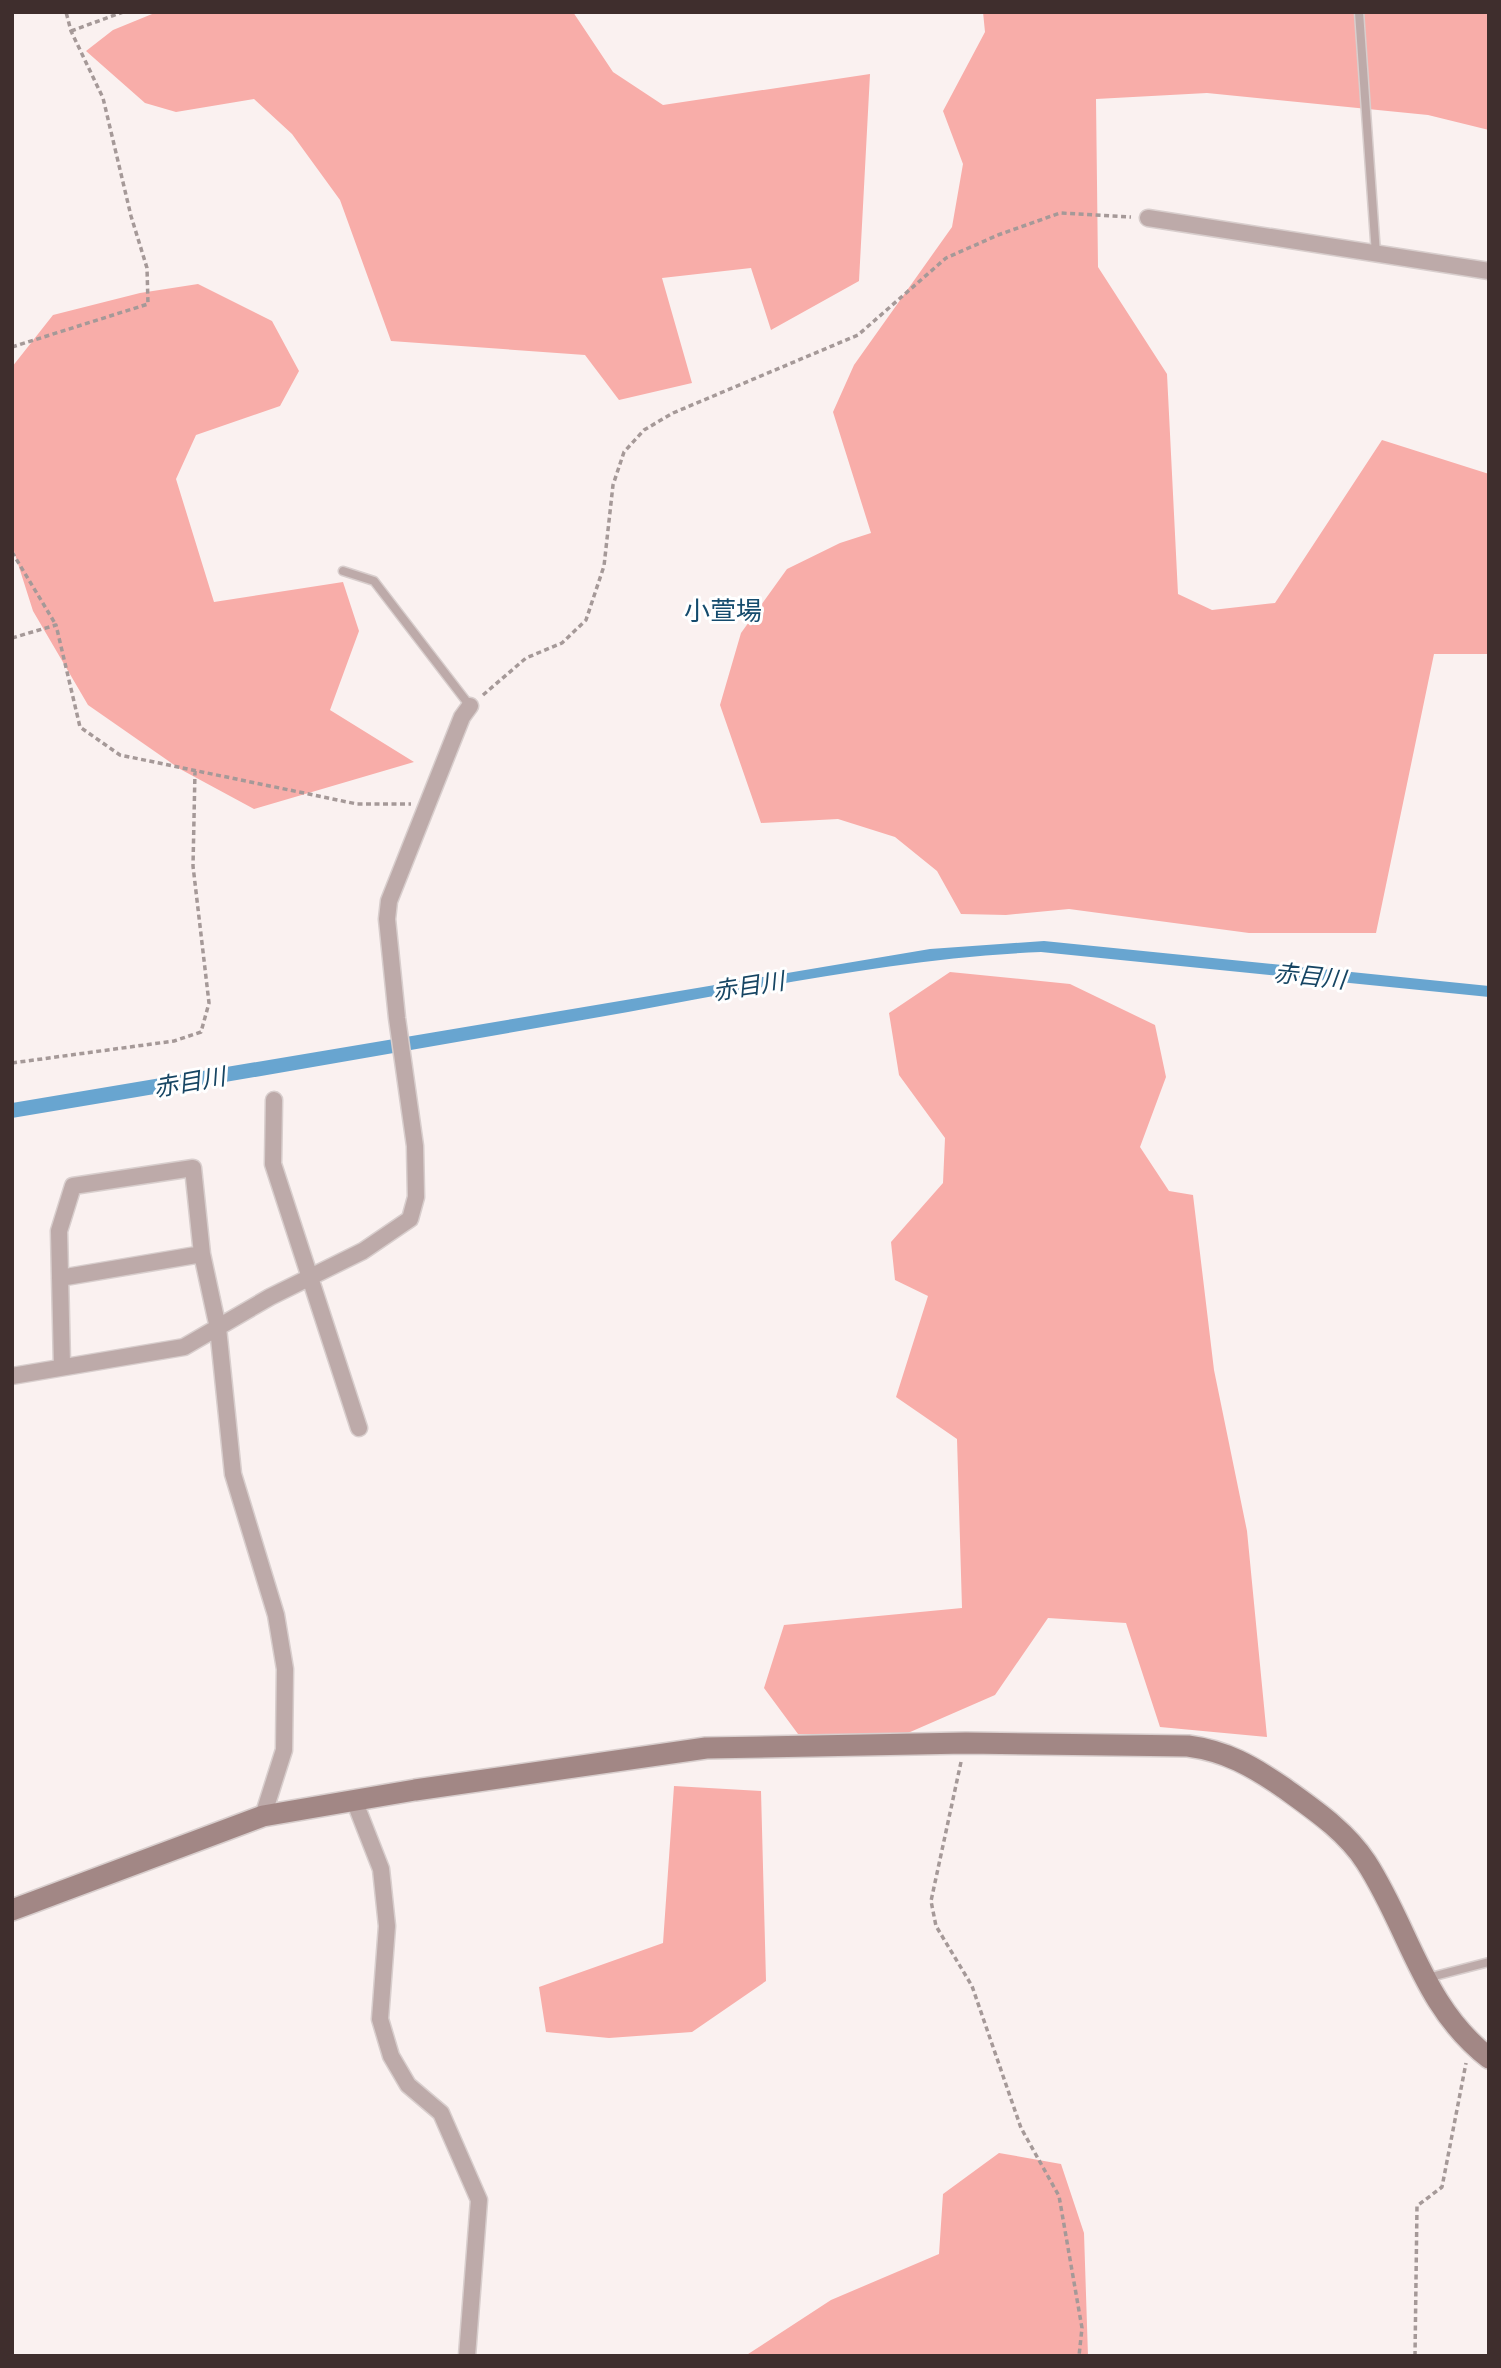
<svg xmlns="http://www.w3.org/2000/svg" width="1501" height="2368" viewBox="0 0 1501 2368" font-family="Literata,'Noto Sans JP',serif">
	<rect width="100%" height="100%" fill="#faf1f0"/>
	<path fill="#f8ada9" d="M157,12H573L613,72L663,105L870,74L859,281L771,330L751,268L662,278L692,383L619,400L585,355L391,341L340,200L292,134L254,99L176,112L145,103L86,51L113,30Z
		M983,12H1489V130L1428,115L1207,93L1096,99L1098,267L1167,374L1178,594L1212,610L1275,603L1382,440L1489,474V654H1434L1376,933H1249L1069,909L1006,915L961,914L937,871L895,837L838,819L761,823L720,705L741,633L787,569L840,543L871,533L833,412L854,365L952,227L963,164L943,111L985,32Z
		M198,284L272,321L299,371L280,406L196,435L176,479L214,602L343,582L359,631L330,710L414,762L254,809L180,769L88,705L33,611L12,545V367L53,315L140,293Z
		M950,972L1070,984L1155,1025L1166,1077L1140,1147L1169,1191L1193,1195L1214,1370L1247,1531L1267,1737L1160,1727L1126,1623L1048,1618L995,1695L901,1736L798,1734L764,1688L784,1625L962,1608L957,1439L896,1397L928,1296L895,1280L891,1242L943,1183L945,1138L899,1075L889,1013Z
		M674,1786L761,1791L766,1981L692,2032L609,2038L546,2032L539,1987L663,1943Z
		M999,2153L1061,2164L1084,2233L1088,2356H745L831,2300L939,2254L943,2194Z"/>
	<path fill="#68a5d0" d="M1044,941L1489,986V997L1041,952C901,958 765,987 628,1012C423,1048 218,1084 12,1118V1103L930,949Z"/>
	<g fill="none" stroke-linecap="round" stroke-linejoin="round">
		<defs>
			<path id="lane" d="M1359,12L1376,254
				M343,571L374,581L470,706
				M1427,1978L1489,1962"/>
			<path id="street" d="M1148,218L1489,271
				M274,1100L273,1164L359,1428
				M60,1278L202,1254
				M62,1365L59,1231L73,1186L193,1168L202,1254L218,1328L233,1474L276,1615L285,1669L284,1750L263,1816
				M12,1376L184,1347L270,1297L363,1251L410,1219L416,1197L415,1146L397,1018L387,919L389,901L462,717L470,706
				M354,1800L381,1869L387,1926L380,2019L391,2056L408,2085L441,2113L479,2200L467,2356"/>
			<path id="secondary" d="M12,1910L263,1816L415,1790L706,1748L966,1743L1188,1746C1226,1751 1252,1766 1284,1788C1313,1809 1346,1831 1366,1862C1410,1930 1422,2006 1489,2058"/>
		</defs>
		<use href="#lane" stroke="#d8cecd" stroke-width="11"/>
		<use href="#street" stroke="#d8cecd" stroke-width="19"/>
		<use href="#secondary" stroke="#d8cecd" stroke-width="24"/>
		<path stroke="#a59998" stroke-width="3.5" stroke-dasharray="5 3.5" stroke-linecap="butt" d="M71,31L123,12
			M12,347L148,304L147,268L131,216L103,98L71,31L66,12
			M12,552L56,625
			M12,638L56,625L80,727L120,755L357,804H411
			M483,695L526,658L562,643L586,620L604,566L613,485L624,452L644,430L673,413L858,335L946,258L998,235L1060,213L1131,217
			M12,1063L174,1041L201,1032L209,1003L193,866L195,771
			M961,1762L931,1901L936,1926L972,1986L1021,2128L1059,2196L1082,2328L1079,2356
			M1415,2356L1417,2206L1442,2187L1466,2063"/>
		<use href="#lane" stroke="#bdaaa9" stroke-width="8"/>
		<use href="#street" stroke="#bdaaa9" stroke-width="16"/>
		<use href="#secondary" stroke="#a28785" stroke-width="21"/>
	</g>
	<g text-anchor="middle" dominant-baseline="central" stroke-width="6" stroke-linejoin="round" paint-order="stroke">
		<g font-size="24" font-style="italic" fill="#164563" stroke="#fff">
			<text transform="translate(1310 974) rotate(6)">赤目川</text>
			<text transform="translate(748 984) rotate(-9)">赤目川</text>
			<text transform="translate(189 1080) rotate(-10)">赤目川</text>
		</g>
		<g font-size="26" fill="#144b6d" stroke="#fff">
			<text x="723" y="608">小萱場</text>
		</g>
	</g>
	<rect width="1501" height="2368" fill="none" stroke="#3f2e2d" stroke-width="28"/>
</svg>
